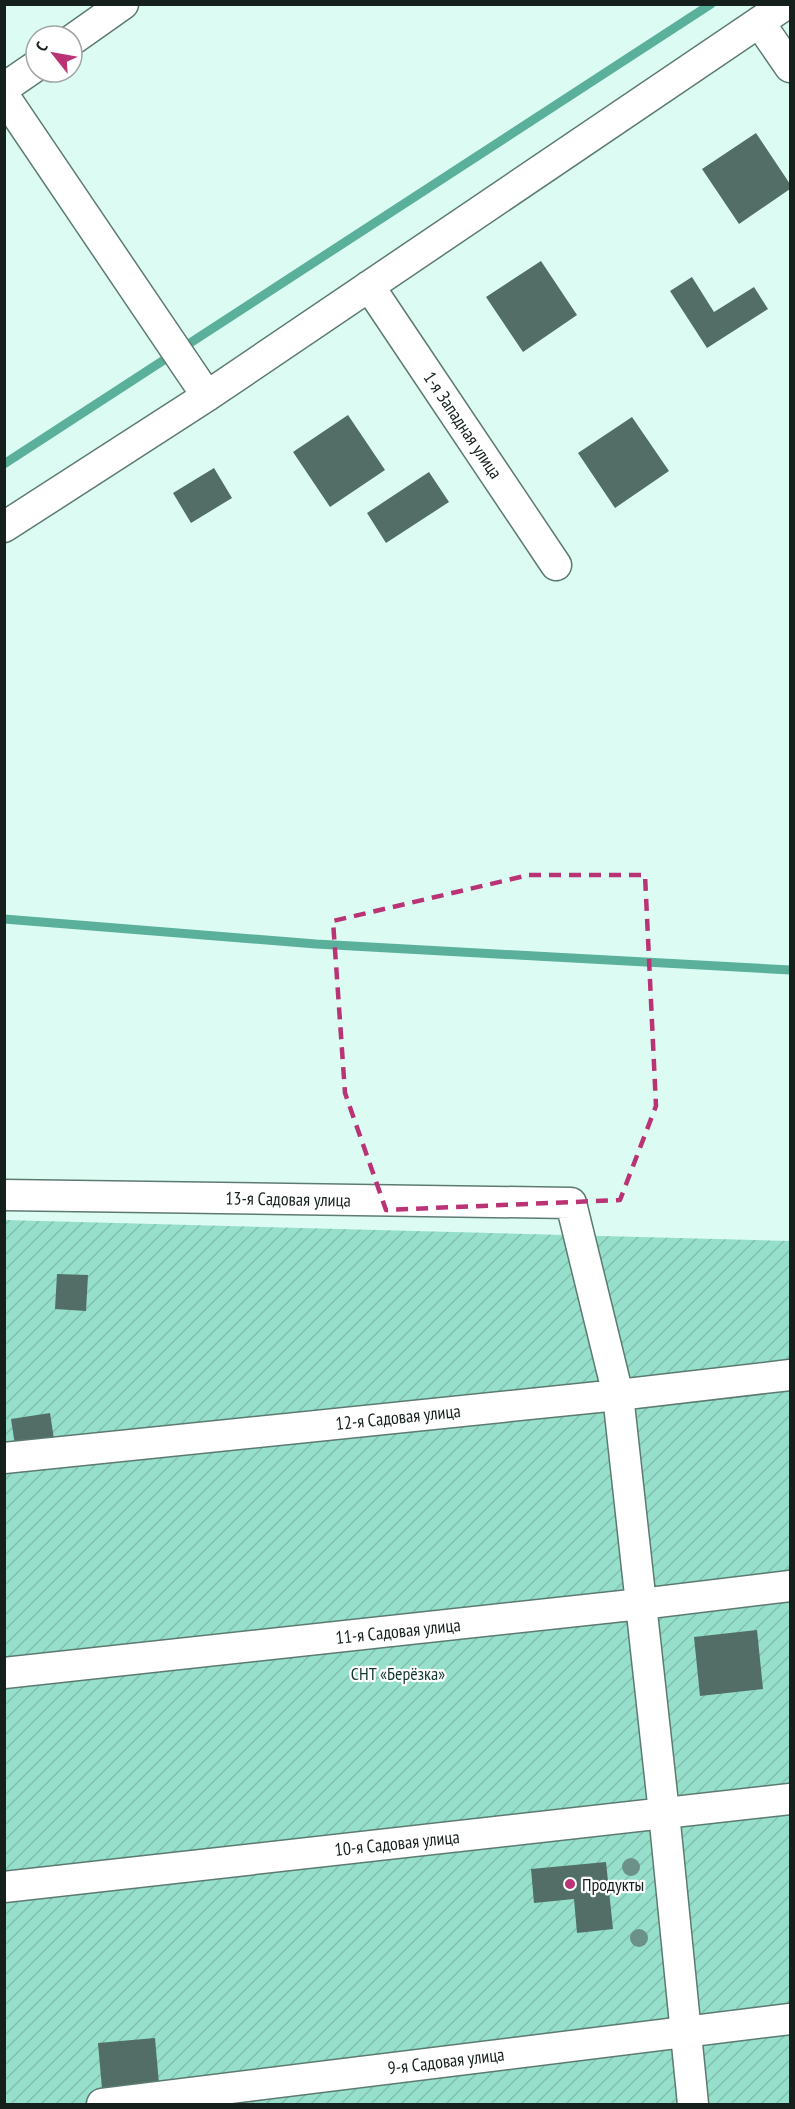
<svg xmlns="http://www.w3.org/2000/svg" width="795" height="2109" viewBox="0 0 795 2109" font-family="'PT Sans Narrow',sans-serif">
	<defs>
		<pattern id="garden-furrows" width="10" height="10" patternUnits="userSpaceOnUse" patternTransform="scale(1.5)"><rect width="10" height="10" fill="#96dfcb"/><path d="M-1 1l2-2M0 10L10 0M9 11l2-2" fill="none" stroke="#80bfae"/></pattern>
	</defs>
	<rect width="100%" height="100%" fill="#dcfcf3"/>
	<path fill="url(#garden-furrows)" d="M5,1220L790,1241V2104H5Z"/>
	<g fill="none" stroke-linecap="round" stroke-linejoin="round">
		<path stroke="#5bb09c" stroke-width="9" d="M4,464L711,4
			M4,919L316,944L790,970"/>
	</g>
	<path fill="#526e66" d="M756,133L790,184V189L739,224L702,169Z
		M541,261L577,315L523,352L486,297Z
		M692,277L714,312L754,287L768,309L707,348L670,291Z
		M348,415L385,470L330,507L293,452Z
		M632,417L669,471L615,508L578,453Z
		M214,468L232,498L191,523L173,493Z
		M429,472L449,502L386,543L367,513Z
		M57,1274L88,1275L86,1311L55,1309Z
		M50,1413L55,1446L16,1452L11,1419Z
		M757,1630L763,1689L700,1696L694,1637Z
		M606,1862L613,1929L577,1933L574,1899L534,1903L531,1869Z
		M155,2038L159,2084L102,2089L98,2043Z"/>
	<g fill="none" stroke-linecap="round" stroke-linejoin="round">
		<defs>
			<path id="minor" d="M759,22L790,67
				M72,40L123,4
				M4,88L36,66
				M4,96L207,396
				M369,286L556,565
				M4,527L207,396L786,4
				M4,1195L571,1203L618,1395L664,1813L693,2104
				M4,1458L618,1395L790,1375
				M4,1673L641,1604L790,1586
				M4,1887L790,1799
				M102,2104L790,2019"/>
		</defs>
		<use href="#minor" stroke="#5d7a71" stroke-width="33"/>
		<use href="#minor" stroke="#fff" stroke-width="30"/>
	</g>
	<g fill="#6c9188">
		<circle cx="631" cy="1867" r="9"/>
		<circle cx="639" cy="1938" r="9"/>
	</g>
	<path fill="none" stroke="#ba3374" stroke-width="4.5" stroke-dasharray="12 8" stroke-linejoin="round" d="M529,875H645L656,1106L620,1200L386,1210L345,1093L333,921Z"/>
	<circle fill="#ba3374" stroke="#fff" stroke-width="2" cx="570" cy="1884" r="6"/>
	<g text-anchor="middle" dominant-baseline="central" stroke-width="4.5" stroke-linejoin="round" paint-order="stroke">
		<g font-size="18" fill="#15201d" stroke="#fff">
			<text transform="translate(463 425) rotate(56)">1-я Западная улица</text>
			<text transform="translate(288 1199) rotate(1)">13-я Садовая улица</text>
			<text transform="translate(398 1417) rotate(-6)">12-я Садовая улица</text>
			<text transform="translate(398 1631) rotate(-6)">11-я Садовая улица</text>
			<text transform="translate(397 1843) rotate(-6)">10-я Садовая улица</text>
			<text transform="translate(446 2061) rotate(-7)">9-я Садовая улица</text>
		</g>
		<g font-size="18" fill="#113930" stroke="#fff">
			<text x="398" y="1673">СНТ «Берёзка»</text>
		</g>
		<g font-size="18" fill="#15201d" stroke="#fff" text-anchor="start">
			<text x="582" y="1884">Продукты</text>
		</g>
	</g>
	<rect width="795" height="2109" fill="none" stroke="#15201d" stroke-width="12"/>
	<g transform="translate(54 54) rotate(301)"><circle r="28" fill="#ffffff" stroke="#a1a6a5" stroke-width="1.5"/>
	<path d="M0-4.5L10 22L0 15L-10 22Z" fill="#ba3374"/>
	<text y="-9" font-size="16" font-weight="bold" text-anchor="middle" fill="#15201d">С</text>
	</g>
</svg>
